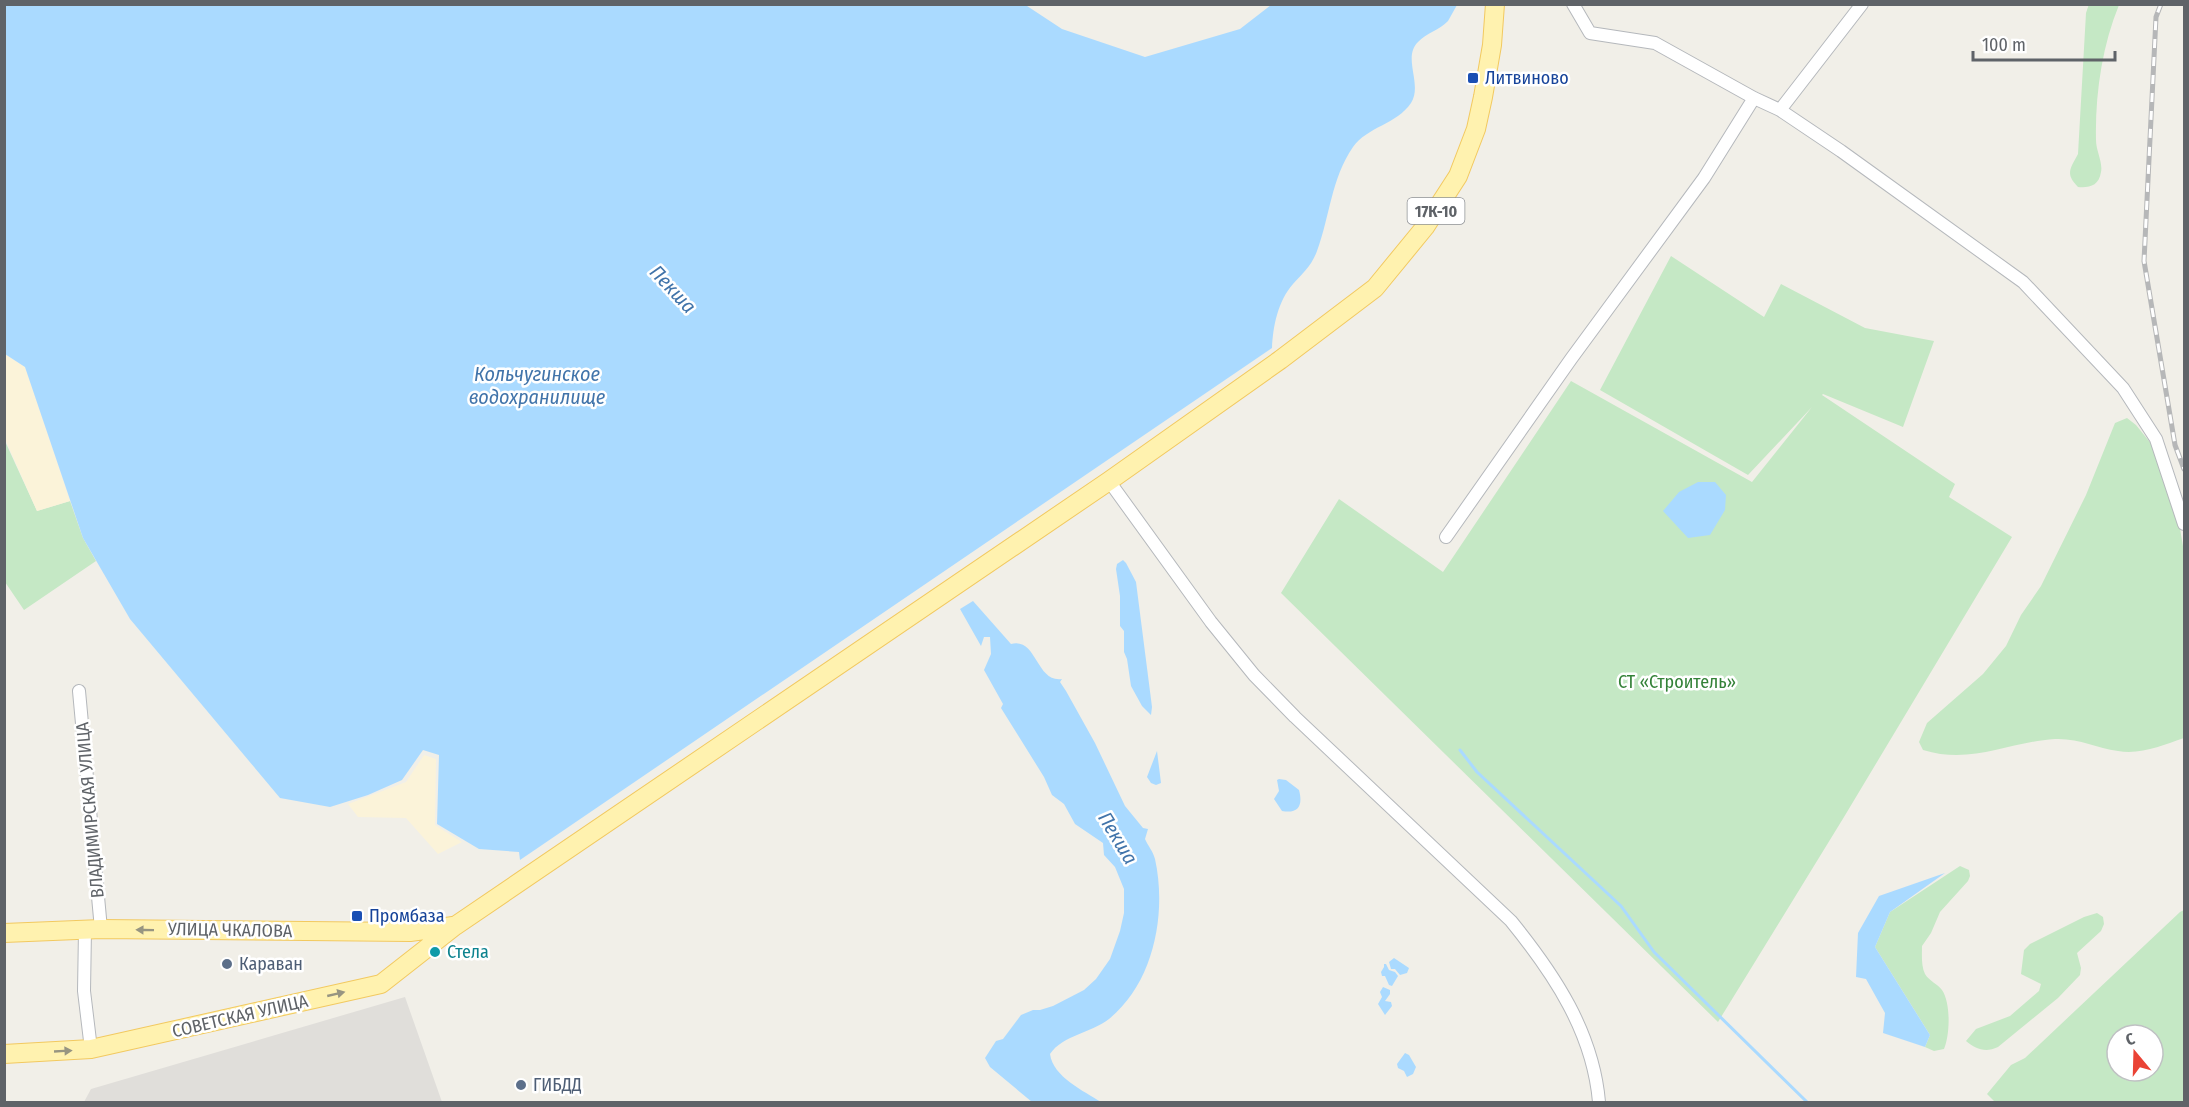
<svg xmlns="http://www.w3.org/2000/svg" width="2189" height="1107" viewBox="0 0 2189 1107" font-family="'Fira Sans Condensed',sans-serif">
	<rect width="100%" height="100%" fill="#f1efe8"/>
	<path fill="#e0deda" d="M405,997L442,1102H84L91,1089Z"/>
	<path fill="#c5e8c5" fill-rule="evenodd" d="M2089,4L2119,5C2102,46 2095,95 2096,140C2096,151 2103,162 2101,172C2099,186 2089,188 2078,187C2065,174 2070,169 2078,154L2086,13Z
		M1671,256L1764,317L1781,284L1865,328L1934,341L1903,427L1823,394L1822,395L1955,484L1949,497L2012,537L1844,817L1718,1022L1281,593L1339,499L1443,572L1571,381L1752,482L1812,407L1748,475L1600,390Z
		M2127,418L2136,425L2157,451L2177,511L2184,552V738C2163,745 2141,755 2118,751C2096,748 2079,738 2055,739C2008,742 1972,765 1923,750L1919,742L1927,723L1983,674L2006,646L2021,615L2041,586L2086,495L2115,423Z
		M4,439L37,511L70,501L83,538L96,561L24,610L5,582Z
		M1960,866L1969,870L1970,876L1968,881L1940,912L1931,933L1922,946C1922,954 1921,966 1925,974C1929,981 1938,984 1942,990C1951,1003 1950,1035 1944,1049L1934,1051L1925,1047L1930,1035L1875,947L1890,912Z
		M2184,910V1102H1995L1987,1094L2011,1065L2025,1058L2180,912ZM2117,1035H2153V1071H2117Z
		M2097,913L2103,917L2104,924L2101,931L2077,953L2081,968L2080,975L2058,998L1998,1047C1985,1053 1976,1049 1966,1041L1976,1029L2010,1016L2039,991L2041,984L2021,974L2024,950L2030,944L2084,917Z"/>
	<path fill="#fbf3d9" d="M4,354L25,367L70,501L37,511L5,439Z
		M424,755L436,759L435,825L462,842L438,854L406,818L358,817L348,804L406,782Z"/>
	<path fill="#aadaff" d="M1024,4L1062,29L1145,57L1240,29L1271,5H1457C1454,10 1451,16 1448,21C1440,30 1426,33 1418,42C1402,58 1423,84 1411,103C1397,124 1367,127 1353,147C1331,179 1330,216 1317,251C1312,265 1303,273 1293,284C1278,301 1273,326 1272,348L520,860L519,852L479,849L437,824L439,755L423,750L402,780L368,795L330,807L280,798L130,619L83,538L25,367L5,354V5Z
		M1698,482H1715L1726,495L1725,510L1710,535L1688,538L1663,511L1679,492Z
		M1123,560L1126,563L1136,582L1152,707L1151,715L1142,706L1131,686L1127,659L1124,652V631L1120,626V596L1116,569L1117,564Z
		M973,601L1011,644C1037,637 1036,683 1062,679L1060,682L1066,691L1095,743L1125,806L1143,828L1148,829L1145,839C1148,846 1153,851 1155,859C1167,913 1154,983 1109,1019C1091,1033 1063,1035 1050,1054C1053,1077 1084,1091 1101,1102H1032L990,1067L985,1058L996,1041L1003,1039L1021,1015L1033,1010H1040L1053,1006L1084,990L1096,979L1110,959L1120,931L1124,913V889L1115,867L1104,855L1103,843L1075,824L1064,804L1052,795L1044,777L1001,708L1003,704L984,670L991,654L990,637H984L981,646L960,609Z
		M1157,751L1161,783L1156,785L1151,783L1147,777Z
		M1279,779L1286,780L1299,790C1303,805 1299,814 1282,811L1274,799L1279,791L1277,780Z
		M1945,873L1890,912L1875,947L1930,1035L1925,1047L1883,1033L1885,1013L1866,979L1856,977L1858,933L1879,896Z
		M1394,958L1409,968L1407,973L1400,975L1395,969H1391L1389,962Z
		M1384,964H1386L1389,970L1395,972L1398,976L1392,986L1389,985L1385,976H1382L1381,972L1384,967Z
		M1383,987L1390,990V994L1385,1001L1391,1002L1392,1006L1385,1015L1378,1004L1382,997L1380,992Z
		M1405,1053L1409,1055L1416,1067L1413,1074L1407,1077L1404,1071L1398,1068L1397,1064Z"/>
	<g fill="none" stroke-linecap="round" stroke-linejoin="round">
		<path stroke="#aadaff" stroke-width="3" d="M1460,750L1477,772L1621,906L1654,952L1807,1102"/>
		<defs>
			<path id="minor" d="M1573,4L1590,33L1655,43L1754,98L1780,110L1841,151L2023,282L2123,388L2156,439L2184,524
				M1780,110L1862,4
				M1109,481L1211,622L1254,675L1295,717L1511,921C1554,974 1593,1032 1599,1102
				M1446,537L1571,359L1704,178L1754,98
				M79,691L101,929
				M85,930L84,991L91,1049"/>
			<path id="primary" d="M4,933L101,929L410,932L453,926
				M4,1054L91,1049L381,984L455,926L1109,481L1280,360L1375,288L1425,227L1458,176L1476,129L1483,97L1492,45L1495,4"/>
		</defs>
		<use href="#minor" stroke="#b5b8bc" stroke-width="14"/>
		<use href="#primary" stroke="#f2c960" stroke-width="20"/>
		<use href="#minor" stroke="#fff" stroke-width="12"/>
		<use href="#primary" stroke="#fff2af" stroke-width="18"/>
		<defs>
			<path id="rail" d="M2161,4L2156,17L2144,261L2175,445L2184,469"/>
		</defs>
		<use href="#rail" stroke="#b6b7b8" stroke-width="5"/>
		<use href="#rail" stroke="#fff" stroke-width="3" stroke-dasharray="9" stroke-linecap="butt"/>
	</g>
	<defs><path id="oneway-solid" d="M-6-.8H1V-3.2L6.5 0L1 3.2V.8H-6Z" transform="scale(1.5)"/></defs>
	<g fill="#979581">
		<use href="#oneway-solid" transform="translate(145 930) rotate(-179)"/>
		<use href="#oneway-solid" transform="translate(336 994) rotate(-13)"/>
		<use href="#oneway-solid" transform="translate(63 1051) rotate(-3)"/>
	</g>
	<g fill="#1a4fb4" stroke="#fff" stroke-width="2">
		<rect x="1467" y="72" width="12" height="12" rx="3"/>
		<rect x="351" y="910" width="12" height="12" rx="3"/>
	</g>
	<circle fill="#0f9aa8" stroke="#fff" stroke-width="2" cx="435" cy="952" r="6"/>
	<g fill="#5c6f8a" stroke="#fff" stroke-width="2">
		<circle cx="227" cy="964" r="6"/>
		<circle cx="521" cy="1085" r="6"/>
	</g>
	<g text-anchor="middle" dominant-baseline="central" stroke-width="5" stroke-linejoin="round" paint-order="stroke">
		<rect fill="#fff" stroke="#8f9295" stroke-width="1.5" x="1407.5" y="198" width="57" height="26" rx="4.5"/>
		<g font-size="16" font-weight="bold" fill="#5f6368">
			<text x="1436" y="211">17К-10</text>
		</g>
		<g font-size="18" fill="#164399" stroke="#fff" text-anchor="start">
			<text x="1485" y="78">Литвиново</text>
			<text x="369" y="916">Промбаза</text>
		</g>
		<g font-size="18" fill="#348238" stroke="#fff">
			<text x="1677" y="682">СТ «Строитель»</text>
		</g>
		<g font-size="18" fill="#5f6368" stroke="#fff">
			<text transform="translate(90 810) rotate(-95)">ВЛАДИМИРСКАЯ УЛИЦА</text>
			<text transform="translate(230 930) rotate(1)">УЛИЦА ЧКАЛОВА</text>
			<text transform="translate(240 1016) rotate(-13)">СОВЕТСКАЯ УЛИЦА</text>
		</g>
		<g font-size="18" fill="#0d838f" stroke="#fff" text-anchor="start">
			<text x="447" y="952">Стела</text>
		</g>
		<g font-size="18" fill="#4e5e75" stroke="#fff" text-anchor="start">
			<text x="239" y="964">Караван</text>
			<text x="533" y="1085">ГИБДД</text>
		</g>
		<g font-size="20" font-style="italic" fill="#4174aa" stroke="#fff">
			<text transform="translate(673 289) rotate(47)">Пекша</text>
			<text x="537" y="374">Кольчугинское<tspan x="537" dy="23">водохранилище</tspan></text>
			<text transform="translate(1118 838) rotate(59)">Пекша</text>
		</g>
	</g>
	<rect width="2189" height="1107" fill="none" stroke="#5f6368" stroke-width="12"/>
	<g transform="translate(2135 1053) rotate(341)"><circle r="28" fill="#ffffff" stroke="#bfc1c3" stroke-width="1.5"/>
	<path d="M0-4.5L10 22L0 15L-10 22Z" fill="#ea4335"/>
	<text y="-9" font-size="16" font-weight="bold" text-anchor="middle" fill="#5f6368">С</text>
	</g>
	<path d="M1973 51v9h142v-9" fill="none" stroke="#5f6368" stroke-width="3"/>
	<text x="1982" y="51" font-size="18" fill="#5f6368" stroke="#ffffff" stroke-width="4.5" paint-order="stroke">100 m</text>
</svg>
